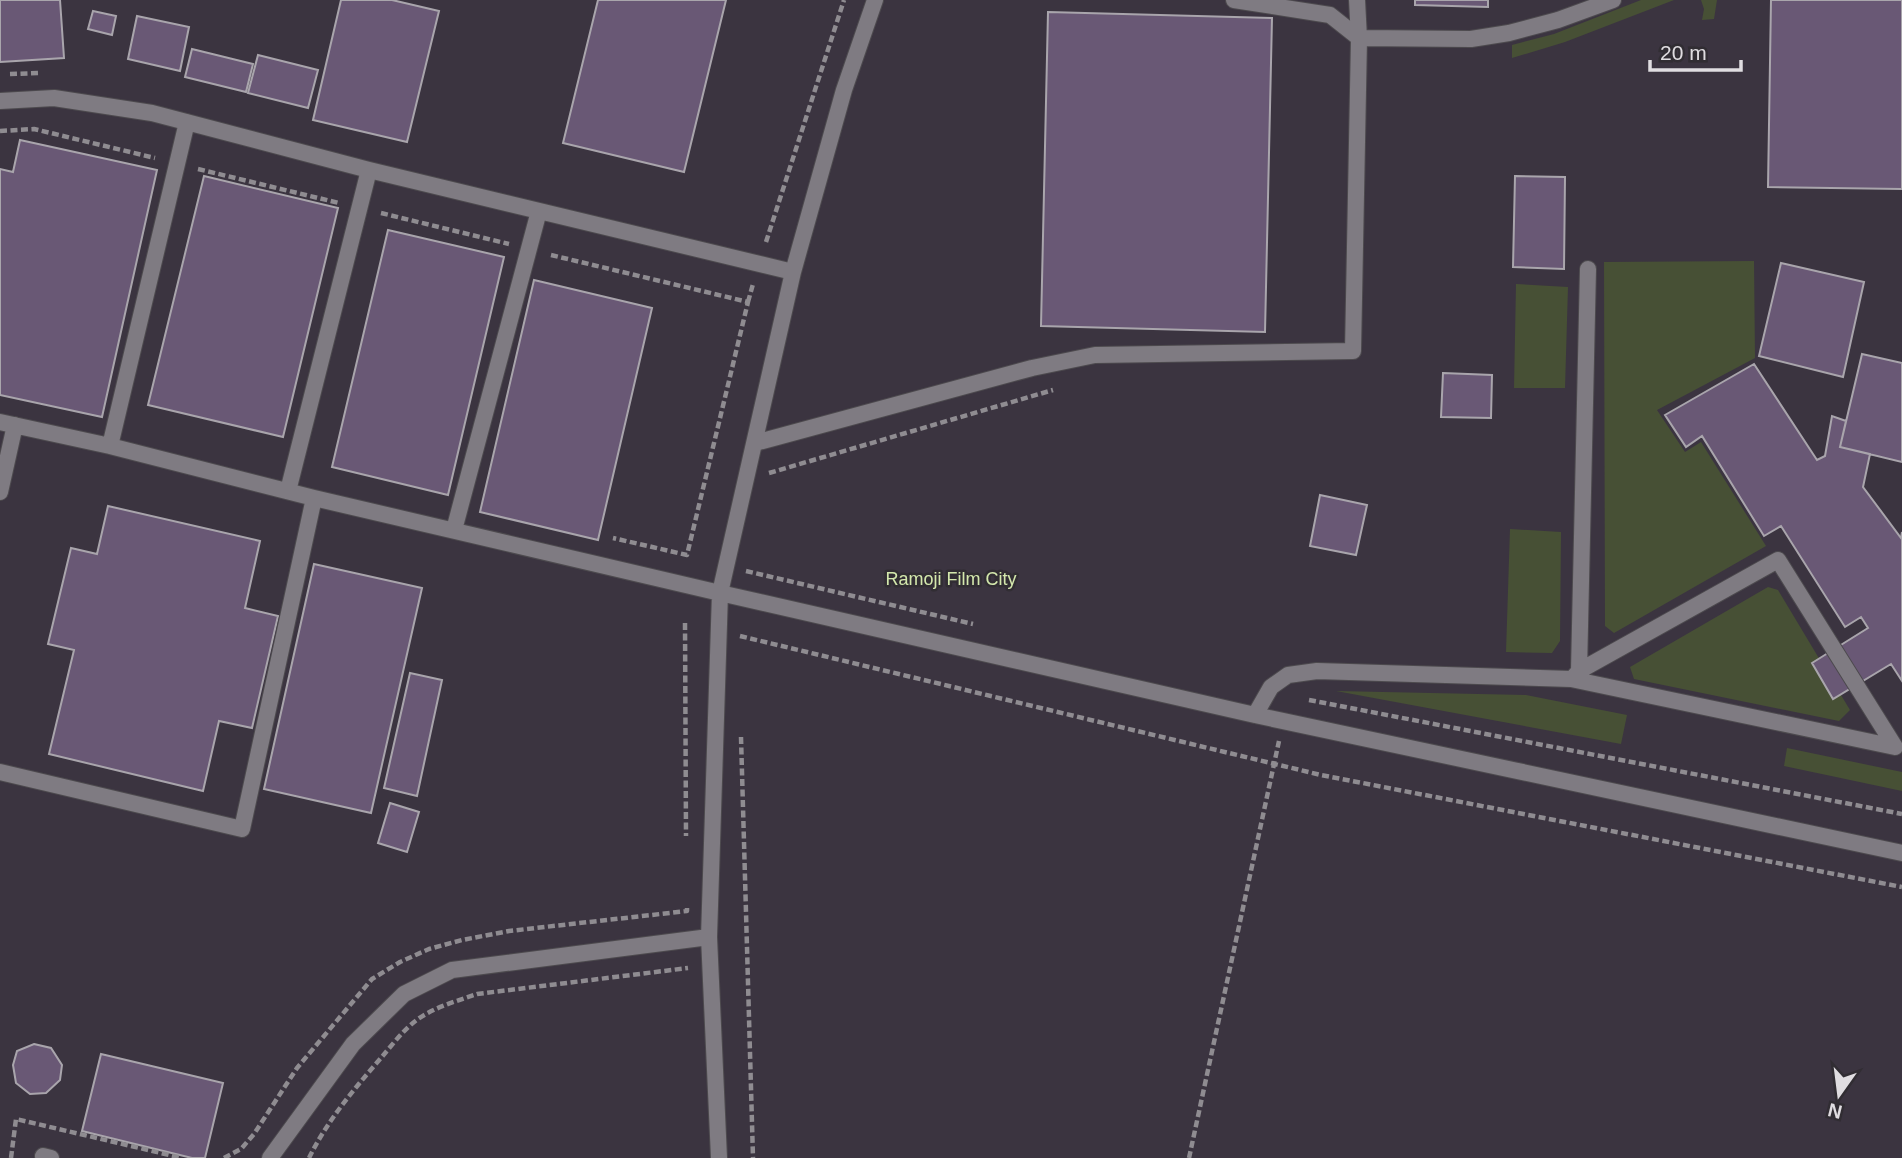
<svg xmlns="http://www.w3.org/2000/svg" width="1902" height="1158" viewBox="0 0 1902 1158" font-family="Arial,sans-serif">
	<rect width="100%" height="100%" fill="#312d33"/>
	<path fill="#3b3440" d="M0,0H1902V1158H0Z"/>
	<path fill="#475035" d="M1641,0H1674L1565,42L1512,58V45L1554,34Z
		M1701,0H1717L1714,19L1702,20L1704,9Z
		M1754,261L1755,358L1657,410L1685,452L1701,442L1766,546L1614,633L1605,626L1604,262Z
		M1516,284L1568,287L1565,388H1514Z
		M1510,529L1561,532L1560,641L1552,653L1506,652Z
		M1768,587L1778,590L1850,710L1839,721L1634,679L1630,667Z
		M1336,691L1526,695L1627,715L1621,744Z
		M1787,748L1902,772V791L1784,766Z"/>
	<path fill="#695875" stroke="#a9a5ac" stroke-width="2" d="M0,0H60L64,58L0,62Z
		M341,0H392L439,11L407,142L313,120Z
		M598,0H726L684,172L563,143Z
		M1415,0H1488V7L1415,5Z
		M1771,0H1902V189L1768,187Z
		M93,11L116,16L112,35L88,29Z
		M1048,12L1272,18L1265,332L1041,326Z
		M137,16L189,27L180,71L128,59Z
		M192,49L253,64L246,92L185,77Z
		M258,55L318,70L308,108L248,93Z
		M20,140L157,170L102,417L0,395V169L13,172Z
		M204,176L338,208L283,437L148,405Z
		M1515,176L1565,177L1564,269L1513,267Z
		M388,230L504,257L448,495L332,467Z
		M1781,263L1864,282L1843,377L1759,356Z
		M534,280L652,308L598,540L480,512Z
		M1862,354L1902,363V462L1840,447Z
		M1754,364L1817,460L1825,456L1832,416L1846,421L1840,447L1870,454L1863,487L1901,538L1902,532V681L1891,664L1833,699L1812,663L1868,628L1861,617L1845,627L1781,526L1764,536L1702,436L1686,447L1665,415Z
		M1443,373L1492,375L1491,418L1441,417Z
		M1320,495L1367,505L1356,555L1310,546Z
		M108,506L260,541L245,608L278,616L252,728L219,721L203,791L49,754L74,650L48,644L71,548L97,554Z
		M314,564L422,588L371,813L264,789Z
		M410,673L442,680L417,796L384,788Z
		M390,803L419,812L407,852L378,843Z
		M34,1044L51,1048L62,1065L60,1080L46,1093L30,1094L16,1083L13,1065L17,1051Z
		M101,1054L223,1083L205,1158H192L82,1131Z"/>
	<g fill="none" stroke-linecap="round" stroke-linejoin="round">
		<defs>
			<path id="lane" d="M1234,0L1330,15L1359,38L1471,39L1509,33L1558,20L1613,0
				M0,101L54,98L152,113L369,170L793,272
				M0,422L110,446L314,498L720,593L1255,715L1902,853
				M755,443L1032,368L1095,355L1353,351L1359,38L1357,0
				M110,446L187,122
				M288,491L369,170
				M0,492L15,425
				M454,530L539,211
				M1573,678L1579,671L1588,269
				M1255,715L1271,687L1288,675L1317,671L1571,679L1895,747L1778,560L1579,671
				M0,772L242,829L314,498
				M43,1156L51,1158
				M270,1158L353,1044L404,994L452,970L709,937
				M719,1158L709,937L720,593L793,272L844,90L875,0"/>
		</defs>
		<use href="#lane" stroke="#4d4a4e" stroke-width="18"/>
		<path stroke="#8f8c91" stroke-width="4.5" stroke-dasharray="7 3.5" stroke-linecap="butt" d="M10,74L39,73
			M0,131L34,129L155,158
			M198,169L339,203
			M381,213L509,244
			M766,242L844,0
			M551,255L748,302L687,555L613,538
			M748,302L753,284
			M769,473L1053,390
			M746,571L973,624
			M685,623L686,836
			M740,636L1321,775L1902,887
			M1309,700L1902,814
			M741,737L753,1158
			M11,1158L16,1119L182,1158
			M224,1158L241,1149L254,1134L297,1068L372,979L400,962L429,949L462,940L509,931L687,911V908
			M309,1158C327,1121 354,1089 381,1058C392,1045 404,1029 418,1019C435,1007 457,1001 477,994L688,968
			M1189,1158L1279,741"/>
		<use href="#lane" stroke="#7f7b82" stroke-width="16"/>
	</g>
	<g text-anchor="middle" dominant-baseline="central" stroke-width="5" stroke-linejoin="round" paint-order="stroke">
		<g font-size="18" fill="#d4e8ad" stroke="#312d33">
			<text x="951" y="579">Ramoji Film City</text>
		</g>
	</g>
	<g transform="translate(1839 1095) rotate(194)" stroke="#312d33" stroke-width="5" paint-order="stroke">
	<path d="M0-5L12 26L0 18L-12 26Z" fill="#e0dde1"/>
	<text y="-10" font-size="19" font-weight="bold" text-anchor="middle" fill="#e0dde1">N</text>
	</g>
	<path d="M1650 60v10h91v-10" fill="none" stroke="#e0dde1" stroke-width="3.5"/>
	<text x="1660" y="60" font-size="21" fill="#e0dde1" stroke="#312d33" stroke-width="5" paint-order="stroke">20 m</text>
</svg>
